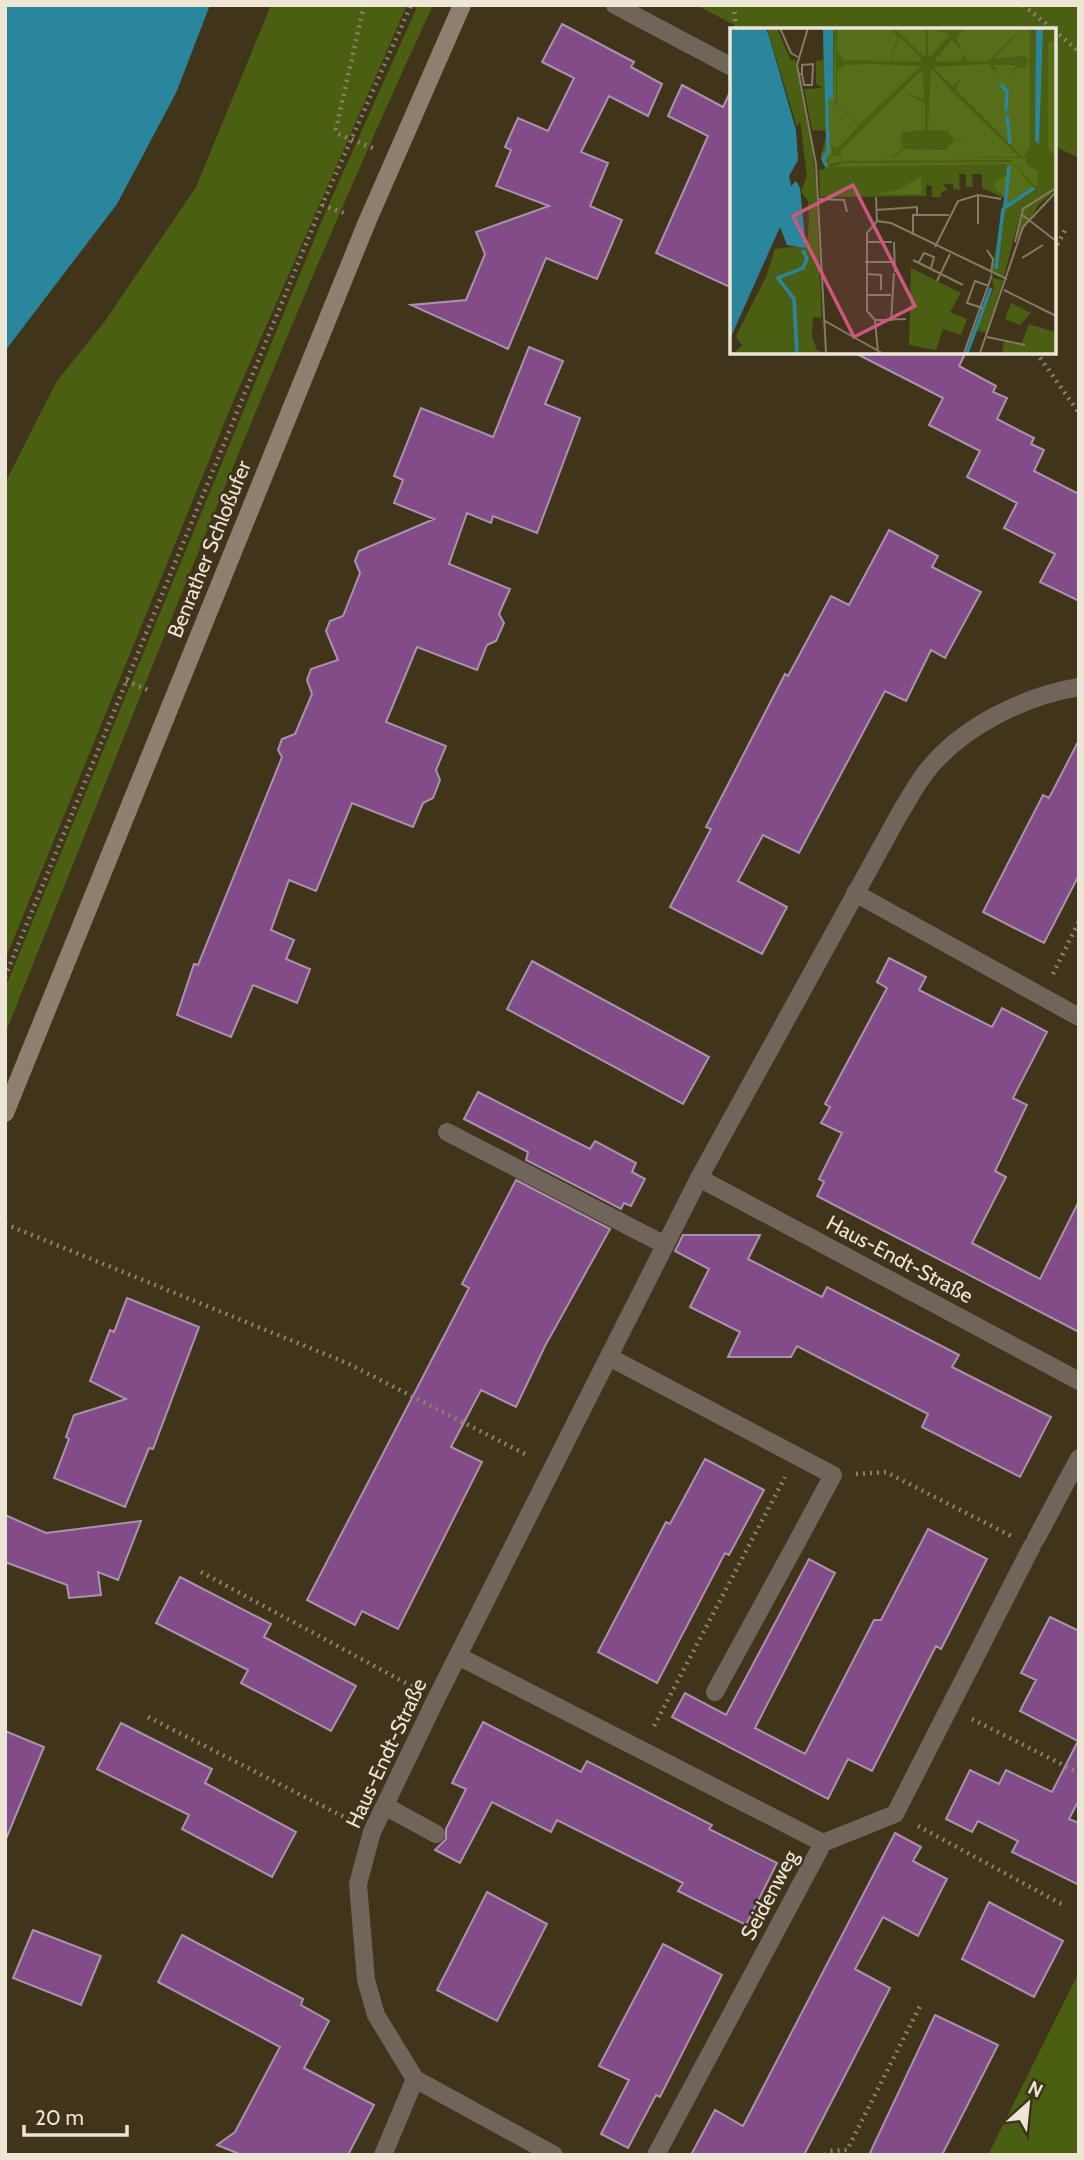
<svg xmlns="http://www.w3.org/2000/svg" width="1084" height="2160" viewBox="0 0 1084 2160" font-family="Cabin,sans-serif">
	<rect width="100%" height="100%" fill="#40341a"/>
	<path fill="#4a5f11" d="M271,5H407L235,397L5,960V483L57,381L105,321L196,187Z
		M418,5H433C277,342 144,690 5,1034V988L328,206Z
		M696,5H1079V158L1054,146V30H744Z
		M1079,1972V2155H988Z"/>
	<path fill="#2a869c" d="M5,5H210L176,93L117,204L5,351Z"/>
	<path fill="#824c89" stroke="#a993ac" stroke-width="2" d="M562,24L634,62L631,67L662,84L648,116L609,96L581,152L608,163L590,206L622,220L597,279L546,258L508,349L411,305L466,300L485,254L476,232L549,206L496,186L511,150L505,147L518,118L548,131L574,78L542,62Z
		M682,85L723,107L732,88V288L656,253L708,136L668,116Z
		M529,347L563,361L545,404L580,418L537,533L493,516L491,523L467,513L449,564L510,589L499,614L504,623L496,641L487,645L477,670L417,647L386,722L446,746L436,770L440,780L433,798L423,803L413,827L352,803L316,891L289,880L271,930L294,940L286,959L310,969L297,1003L253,985L231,1037L177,1015L194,964L198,965L282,757L278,750L282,739L295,734L312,694L307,680L311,669L338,660L326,631L330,621L343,616L360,573L355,561L359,551L434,519L394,503L403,480L394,476L421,408L493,437Z
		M853,352H966L959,366L996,386L993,392L1007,398L997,419L1034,438L1031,444L1044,450L1034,471L1079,494V601L1040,582L1055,554L1004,528L1017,503L967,477L980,451L929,425L943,398Z
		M889,530L938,556L932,567L981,592L945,658L931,650L906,701L885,691L799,853L763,835L738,881L787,907L762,954L670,907L711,829L706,827L785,674L788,676L831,596L849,605Z
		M1079,740V875L1044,943L983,912L1043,795L1049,798Z
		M889,958L926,977L919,990L992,1027L1002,1008L1047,1032L1013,1098L1027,1105L995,1171L1006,1177L972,1243L1040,1279L1079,1201V1332L817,1196L824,1182L819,1179L842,1133L821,1123L830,1107L825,1104L887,988L877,982Z
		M532,961L709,1057L683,1104L507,1009Z
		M478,1092L590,1149L595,1141L636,1163L632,1172L645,1179L631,1206L624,1203L621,1209L526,1160L528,1152L464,1119Z
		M516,1180L610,1229L545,1346L516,1407L481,1390L451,1447L482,1462L398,1629L362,1611L355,1625L307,1600L469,1288L462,1284Z
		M683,1235H760L748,1259L822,1297L827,1287L959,1355L952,1367L1051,1417L1020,1477L922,1427L928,1414L797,1346L791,1357H728L740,1332L690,1307L709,1269L675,1251Z
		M127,1298L199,1327L153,1449L149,1448L125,1507L54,1478L69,1439L66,1437L74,1415L126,1399L90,1381L110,1330L114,1332Z
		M705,1459L764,1490L729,1555L725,1553L657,1683L598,1652L666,1522L670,1524Z
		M5,1515L46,1533L141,1521L118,1580L98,1572L101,1595L69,1598L67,1585L5,1562Z
		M928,1529L987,1559L941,1649L936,1646L872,1771L848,1759L828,1799L672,1717L685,1693L726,1715L809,1559L835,1573L755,1728L805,1754L874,1620H881Z
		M180,1577L271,1624L264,1637L356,1686L331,1731L241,1683L248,1670L156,1623Z
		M1050,1617L1079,1631V1800L1069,1819L1079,1823V1885L1012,1852L1018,1841L978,1821L972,1832L946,1819L970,1770L999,1784L1006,1770L1052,1792L1078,1741L1020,1711L1036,1680L1021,1673Z
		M483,1722L581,1772L587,1761L712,1825L709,1829L777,1863L746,1925L678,1891L683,1883L557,1820L551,1832L492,1802L460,1863L435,1850L446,1839V1829L466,1789L452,1783Z
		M121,1723L212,1769L205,1783L296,1832L272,1877L182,1829L189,1815L97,1769Z
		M5,1731L44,1747L6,1839H5Z
		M895,1833L921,1847L913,1861L947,1879L918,1936L883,1917L855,1969L890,1988L804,2155H691L715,2110L743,2126Z
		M487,1892L547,1924L497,2021L437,1990Z
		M989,1902L1063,1941L1034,1997L962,1959Z
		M33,1930L101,1956L81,2005L13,1978Z
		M182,1935L303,1999L301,2005L329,2021L304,2068L374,2105L348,2155H242L217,2145L235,2132L280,2047L158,1982Z
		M663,1944L722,1975L660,2097L656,2095L628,2148L601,2134L629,2080L599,2066Z
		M935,2015L998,2045L942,2155H869Z"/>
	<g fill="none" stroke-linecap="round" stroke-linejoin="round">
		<path stroke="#8c826d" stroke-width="4.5" stroke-dasharray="2 5" stroke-linecap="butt" d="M364,5L336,129L338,134L373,148
			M734,5L736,30
			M1023,5L1054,30
			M1054,30L1079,52
			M322,205L344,213
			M1054,251L1065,230
			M1036,352L1079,413
			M126,681L148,690
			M1053,974L1079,921
			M5,977L322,205L411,5
			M5,1224L347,1363L529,1456
			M856,1474L886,1472L1011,1536
			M201,1572L413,1687
			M148,1717L350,1820
			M972,1719L1079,1773
			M654,1726L785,1477
			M918,1826L1065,1906
			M826,2155L828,2151L847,2150L920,2006"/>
		<path stroke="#6f655b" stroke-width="18" d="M447,1132L665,1245
			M715,1692L798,1540
			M385,1806L436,1834
			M383,2155L415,2079"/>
		<path stroke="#6f655b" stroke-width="18" d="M615,5L732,67
			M855,893L1079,1017
			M699,1178L1079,1381
			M609,1357L833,1475L798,1540
			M1036,1539L1079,1458
			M458,1656L823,1843
			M554,2155L415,2079L376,2015L366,1980L358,1884L372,1832L436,1699L699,1178L900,813C908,800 916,785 926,772C961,727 1024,696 1079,687
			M656,2155L823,1843L895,1814L1032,1546"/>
		<path stroke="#8e7f6f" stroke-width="18" d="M5,1113L367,222L462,5"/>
	</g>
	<g text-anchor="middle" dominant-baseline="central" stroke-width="5" stroke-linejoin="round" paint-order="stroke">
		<g font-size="21" fill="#ede6d7" stroke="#40341a">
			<text transform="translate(209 549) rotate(-68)">Benrather Schloßufer</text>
			<text transform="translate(900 1259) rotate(28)">Haus-Endt-Straße</text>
			<text transform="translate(386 1753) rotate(-65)">Haus-Endt-Straße</text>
			<text transform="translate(769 1895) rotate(-62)">Seidenweg</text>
		</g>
	</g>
	<g transform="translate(730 28)">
		<rect width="326" height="326" fill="#40341a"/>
		<path d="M37,0H47L61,33L65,31L82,118L86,154L92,297V290L83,289L82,308L87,322L94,325H3L12,318L6,308L36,249L45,221L77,217L79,193L78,173L71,164L77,148L70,93L67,99ZM93,0H325V163L309,176L287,212L291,183L274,248L262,243L274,170L252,160V146H242L243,159H236V146H229L230,162L223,161V156H213L218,162L211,164V169H202V158L196,157V168L90,169L89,142L96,140L91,129L97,103L82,102L74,61L93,60L86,56V33L93,32ZM181,240L231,265L220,284L237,291L231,307L213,301L206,322L179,317ZM262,250L273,252L256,305L246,302L264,260ZM281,275L301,285L290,297L275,291ZM299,296L325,304V325H272L274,314L291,317Z" fill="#4a5f11"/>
		<path d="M93,0H96V69L103,71L106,0V73L102,77L106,75L129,98L107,121L101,116L103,127L93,136L91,127L97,119ZM107,0H161L168,10L159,33L114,32L107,24ZM165,0H196V27L193,28ZM198,0L220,6L201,28L198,27ZM234,0H292L258,33H237L233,26L231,33H204L222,12L233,24L226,11ZM293,0H300V34L294,28L263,31ZM170,9L191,30L190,33H160ZM325,13L326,129H325L318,119V14ZM296,35H300V120L293,129L226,62L231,51L222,58L203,39L258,36L274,52L262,37H287L278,48L288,39L295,41ZM140,36L191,38L129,97L107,75V44L114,37ZM201,40L221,63L289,129H164L175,121L215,122L224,113H243L224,112L217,103L198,102ZM193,41L194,71L174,64L195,75V102L173,104L170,112L174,120L162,128L112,129L110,123ZM104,128L295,130L297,137L308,143V155L305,158L281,132L113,133L94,137ZM282,134L303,160L278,176L274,188L275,168L266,162L264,154L279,146L277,136L103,139L114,135ZM191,148V166H147L169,162Z" fill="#576e19"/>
		<path d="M0,0H36L39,8L66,102L68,132L59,148L61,158L66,153L70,160L76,220L57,217L50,199L0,311ZM96,0H103V72L96,69ZM306,0H313L309,116L305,113Z" fill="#2a869c"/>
		<path fill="none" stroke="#2a869c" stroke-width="3.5" d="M95,0L98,124L93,131L97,139M271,56L277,64L276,83M277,87L280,116M275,180L279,138M266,241L273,181L304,160M67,325L64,271L48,250L73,240L77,231L73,222M237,325L261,260"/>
		<path fill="none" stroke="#857b66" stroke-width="2" d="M50,0L61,25L68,29M78,0L67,37L86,136L96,325M68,46H72V37L83,36L82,57H74L72,46M146,169L147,193M89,171L114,172L117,184M146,182L187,179V187M291,186L326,213M248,196V167M183,207V187H219M136,214H162M164,214L165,244M285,214L293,181L326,160M205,219L228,173L248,167L271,171M257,222L263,231L261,246M292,230L313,217M183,232L233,257M135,234H165M189,234L194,225L204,229L201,240M136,246L151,247V262M207,253L220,226M274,262L326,288M136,267H161M253,280L237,275L245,253L259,258M176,291L145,292L137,283V205L147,193L161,195L277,251M145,292L148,325M95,293L152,325M161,293L164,245M257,309L295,317M234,325L262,247M250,325L293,199L326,164"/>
		<path fill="#cf5680" fill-opacity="0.15" stroke="#cf5680" stroke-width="3.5" d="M123,157L185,278L124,309L63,188Z"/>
		<rect width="326" height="326" fill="none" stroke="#ede6d7" stroke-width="3.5"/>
	</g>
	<rect width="1084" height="2160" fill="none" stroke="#ede6d7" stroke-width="14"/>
	<g transform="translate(1028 2104) rotate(27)" stroke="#40341a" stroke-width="5" paint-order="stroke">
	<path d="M0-5L12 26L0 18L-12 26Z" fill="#ede6d7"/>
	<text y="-10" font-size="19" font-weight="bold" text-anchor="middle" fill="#ede6d7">N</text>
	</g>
	<path d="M24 2125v10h103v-10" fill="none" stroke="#ede6d7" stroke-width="3.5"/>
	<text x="35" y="2125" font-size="21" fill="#ede6d7" stroke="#40341a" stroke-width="5" paint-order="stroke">20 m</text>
</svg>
